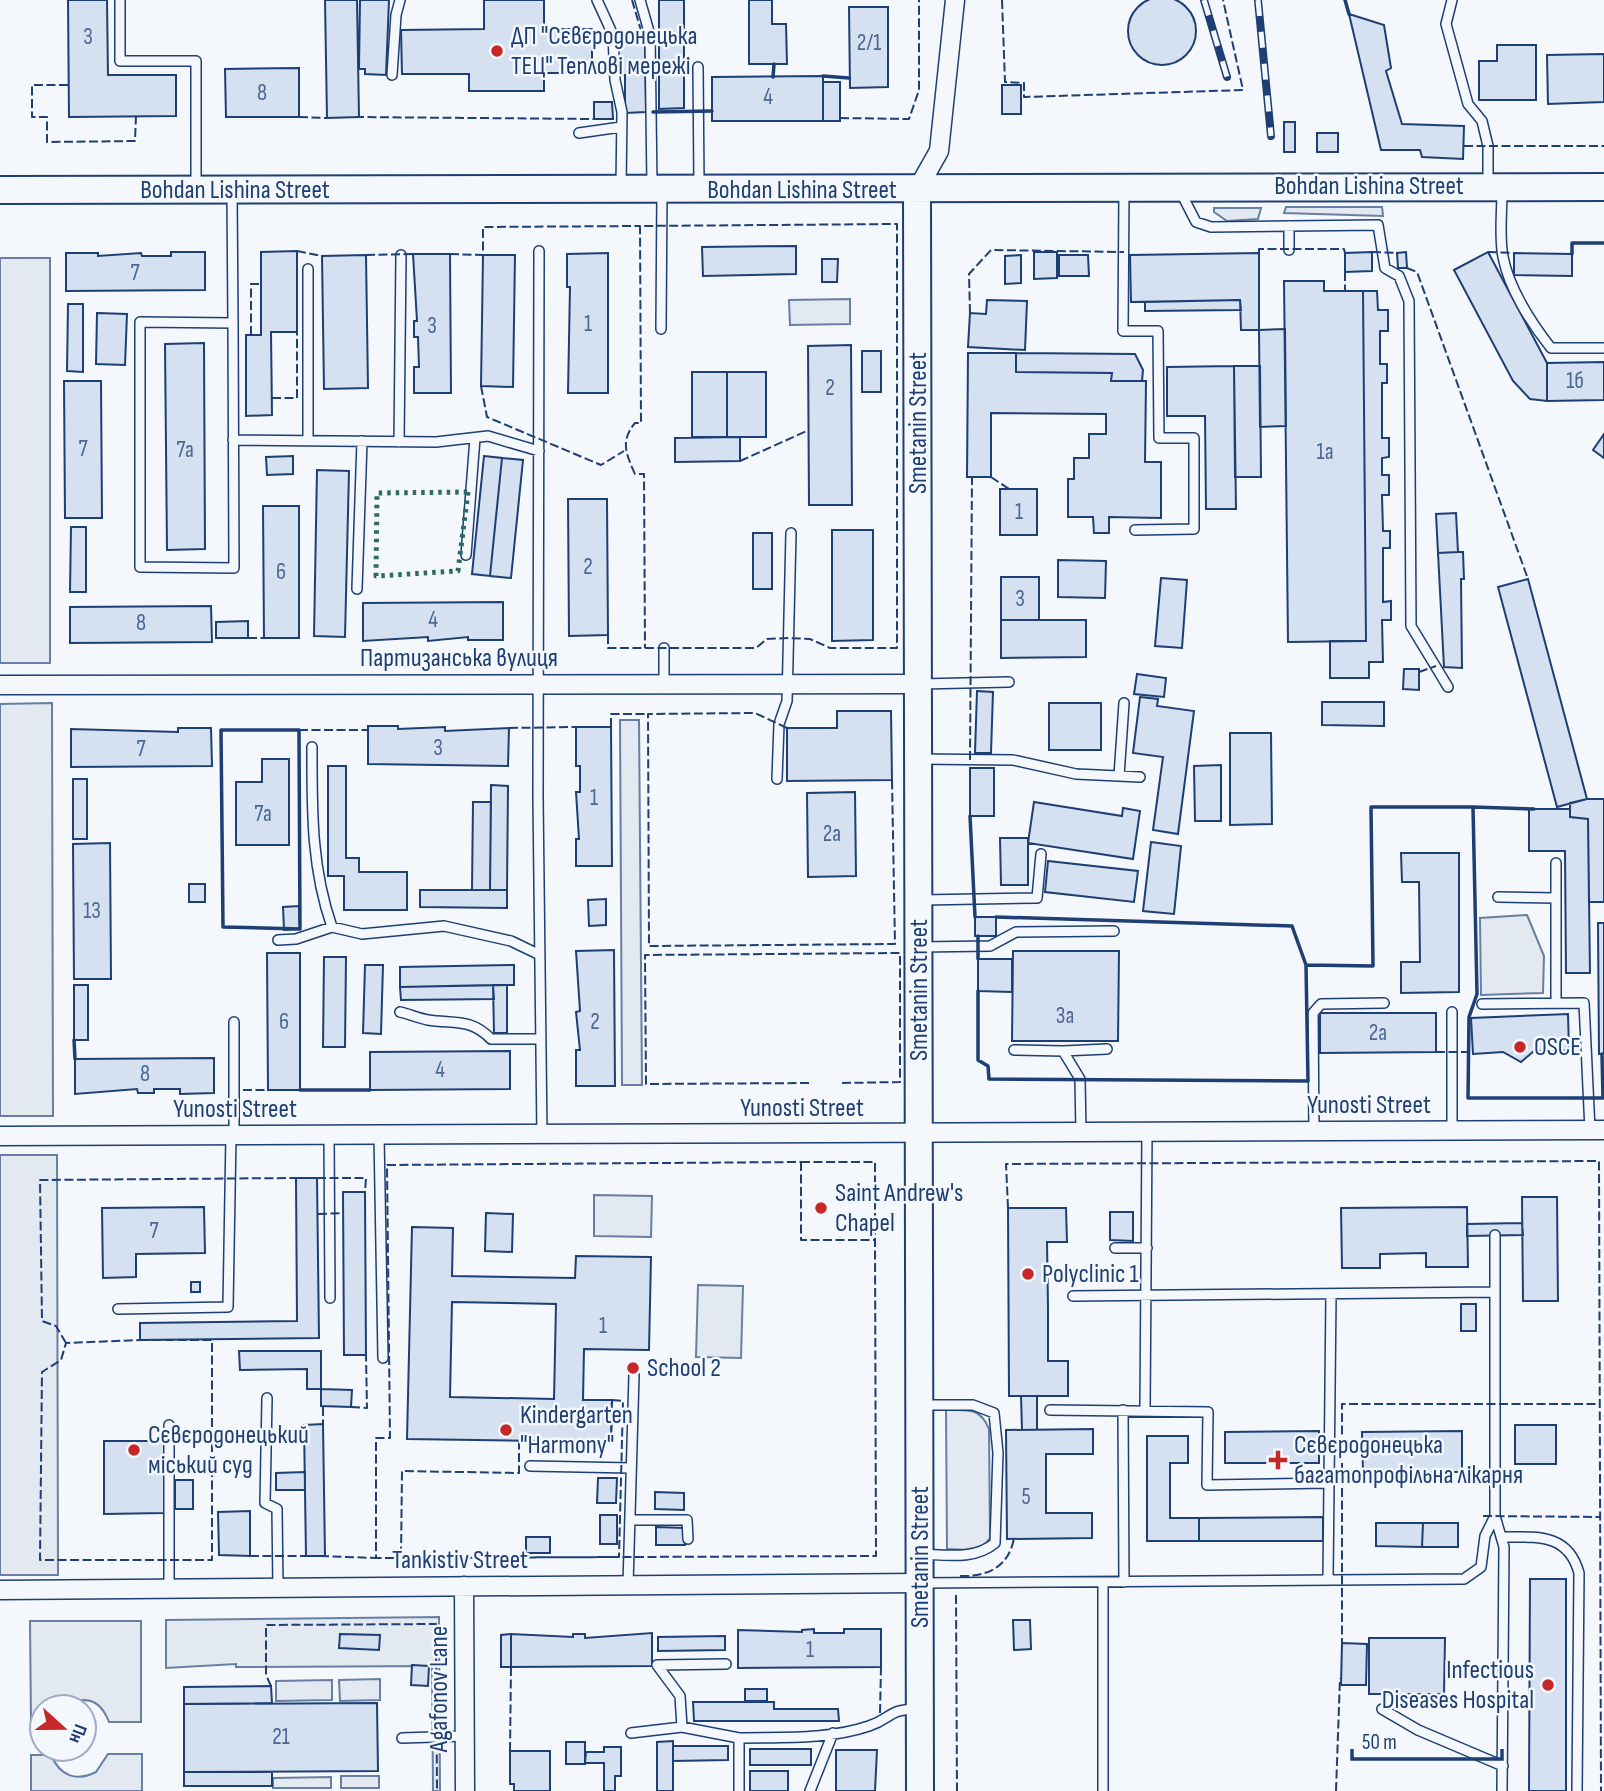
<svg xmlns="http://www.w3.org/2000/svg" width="1604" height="1791" viewBox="0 0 1604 1791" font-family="'Sofia Sans Condensed',sans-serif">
	<rect width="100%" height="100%" fill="#f4f7fb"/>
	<path fill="#e3e9f0" stroke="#687fa3" stroke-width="2" d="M1286,207H1382L1383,216L1284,213Z
		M1214,208H1261L1258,219L1227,221L1214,212Z
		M0,258H50V663H0Z
		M850,299V324L790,325L789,300Z
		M52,703L53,1116H0V704Z
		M620,720H639L642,1085H622Z
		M1527,915L1544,956L1543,993L1481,995L1480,918Z
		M0,1155H57L58,1575H0Z
		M594,1195L652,1196L651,1237L594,1236Z
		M698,1285L743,1286L741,1358L696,1357Z
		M946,1410C968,1410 980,1407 989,1429L990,1538C980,1553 963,1550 947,1549Z
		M439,1617L440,1791H433L432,1666L236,1667V1664L166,1668V1620Z
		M30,1621H141V1722H109C94,1684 70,1707 42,1707V1723H31Z
		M380,1679V1700L340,1701L339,1680Z
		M332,1680V1700L276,1701V1681Z
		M108,1754H142V1791H31V1755H51C60,1776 76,1782 96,1772Z
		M341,1776H379V1788H341Z
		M331,1777V1788H273V1778Z"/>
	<path fill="#d5e0f0" stroke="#1d3f73" stroke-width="2" fill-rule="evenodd" d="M1128 31a34 34 0 1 1 68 0a34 34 0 1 1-68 0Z
		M68,0H107L108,75H176V116L69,117Z
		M325,0H357L359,117L327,118Z
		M360,0H389L386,75L365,74V69H359Z
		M484,0H544V29H592V73H544V91H469V74H402L401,30L484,29Z
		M659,0H684V108L659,109Z
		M749,0H772V24H786L787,64H749Z
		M849,7H888V87L850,88Z
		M1349,14L1384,25L1391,68L1386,71L1402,124L1464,126L1463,159L1422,157L1420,150H1381Z
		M618,44H645L646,112L625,113V75H618Z
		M1497,45H1536V100H1479V61H1497Z
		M1604,54V102L1548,104L1547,55Z
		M299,68V117H226L225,69Z
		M823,76V121H712V77Z
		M823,82H840V121H823Z
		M1002,85H1021V114H1002Z
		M594,102H612L613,119H594Z
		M1284,122H1295V152H1284Z
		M1317,133H1338V152H1317Z
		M796,246V274L703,276L702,247Z
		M297,251V332H271L272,415L246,416V335H261V252Z
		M171,252H205V290L66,291V253H98V256L141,253L142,256H171Z
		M1034,252H1057V278L1034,279Z
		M1372,252V271L1345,272V253Z
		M1406,252L1407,268H1398L1397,253Z
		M1488,252L1547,363V401L1530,399L1513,381L1454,270Z
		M608,253V393H568L570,287H567V254Z
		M1259,253V330H1241L1240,300L1131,302L1130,255Z
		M1514,253L1572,254V276L1514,275Z
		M413,254H450L451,393H414V367H419L418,337H414V321H417Z
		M366,255L368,388L324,389L322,256Z
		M483,255H515L513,387L481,386Z
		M1021,255V283L1005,284V256Z
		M1059,255H1088L1089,276H1059Z
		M822,259H838L837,282H822Z
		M1284,281H1324V291H1363L1366,641L1288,642Z
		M1363,291H1377L1378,310H1388V331H1380V364H1387V383H1382V438H1389V457L1382,458V475H1389V495H1382L1383,531H1390V548H1383V602L1391,601V620H1382L1383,662H1369V678H1330V641H1366Z
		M987,300L1027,301L1025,350L968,347L970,313L986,314Z
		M1240,300L1241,310L1145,311V302Z
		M68,304H83V372L67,371Z
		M97,313L127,314L125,365L96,364Z
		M1285,329L1286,426L1260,427L1259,330Z
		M204,343L205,549L167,550L165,344Z
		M851,345L852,505H809L808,346Z
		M862,351H881V392H862Z
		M968,353H1016V372L1112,373L1111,381H1146L1145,462H1161V518L1109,517V533H1094L1093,517H1068V479H1074V458H1089V434H1106V414L991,413V477H967Z
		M1016,353L1135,354L1143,370L1142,381H1111L1112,373L1016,372Z
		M1604,362V400L1547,401V363Z
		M1234,366L1236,509H1206L1205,416H1167V367Z
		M1234,366H1260L1261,477H1235Z
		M692,372H727V437H692Z
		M727,372H766V437H727Z
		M64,381H101L102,518H65Z
		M1604,434V458L1593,450Z
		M740,437V461L675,462V438Z
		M293,456V474L267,475L266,457Z
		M484,456L502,458L490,576L472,574Z
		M502,458L523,460L511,578L490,576Z
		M317,470L349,471L345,637L314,636Z
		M1000,489H1037V535H1000Z
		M568,499H607L608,635L569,636Z
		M263,506H299V638H264Z
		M1456,513L1458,552L1438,553L1436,514Z
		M71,527H86V592H70Z
		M832,530H873V640L832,641Z
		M753,533H772V589H753Z
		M1458,552H1463L1464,579H1461L1462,668L1444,667L1438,553Z
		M1058,560L1106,561L1105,598L1058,597Z
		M1001,577H1039V620H1001Z
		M1161,578L1187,580L1182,648L1155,646Z
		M1528,579L1587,799L1557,807L1498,587Z
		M503,602V640H468V637L428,641V637L363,641V603Z
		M211,606L212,642L70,643V607Z
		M1001,620H1086V657L1001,658Z
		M248,621V638H216V622Z
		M1404,669H1419V690L1403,689Z
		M1137,674L1166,678L1164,697L1134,694Z
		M977,691L993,692L991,753H975Z
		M1140,697L1158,699L1157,706L1194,711L1178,834L1153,830L1163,757L1133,753Z
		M1322,702H1384V726L1322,725Z
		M1049,703H1101V750H1049Z
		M837,711H891L892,780L787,781V728H837Z
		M368,726H398V729L445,727V731L509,728L508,766L368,764Z
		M576,727H611L612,866H576V839H579L576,792H580V766H576Z
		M178,728H211L212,766L71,767V729L178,732Z
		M1230,733H1271L1272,824L1230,825Z
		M262,759H289V845H236V782H262Z
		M1221,765V821H1195L1194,766Z
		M328,766H346V858H359V872H407V910H344V876H328Z
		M970,768H994V816H970Z
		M73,779H87V839H73Z
		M491,785L508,786L507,890H490Z
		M855,792L856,876L808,877L807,793Z
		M1587,799H1604V902H1589L1588,819L1570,817V803Z
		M473,802H491L490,890H472Z
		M1034,802L1122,816L1123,808L1140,811L1133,859L1028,843Z
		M1529,809H1570V817L1588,819L1590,973H1566L1565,851H1529Z
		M1000,838H1028V885H1001Z
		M1151,842L1181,846L1174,914L1143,911Z
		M110,843L111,979H74L73,844Z
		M1401,853H1459V992L1401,993V962H1420L1419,882H1402Z
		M1048,861L1138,871L1134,902L1045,892Z
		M189,884H205V902H189Z
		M420,890H507V908L420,907Z
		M606,899V925L589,926L588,900Z
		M299,906L300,929L284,930L283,907Z
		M975,917H996V936H975Z
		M1598,923H1604V1054H1599Z
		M614,950L615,1086H576V1050H580L576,1012L580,1011L576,951Z
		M1013,951H1119L1118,1041H1012Z
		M267,953H300V1090H268Z
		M324,957H346L345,1047H323Z
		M978,959H1012V992L978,991Z
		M365,965H383L381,1034L363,1033Z
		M514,965V985L400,987V967Z
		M74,985H88V1040H74Z
		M493,985L494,999L401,1000L400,987Z
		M493,985H507V1033H494Z
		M1320,1013H1436V1052L1320,1053Z
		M1568,1014L1569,1050L1534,1051L1521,1062L1503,1052L1473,1054L1471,1018Z
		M510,1051V1089L370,1090V1052Z
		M214,1058V1093L180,1094V1089H154V1093H138L137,1089L75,1094V1059Z
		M296,1178H317L319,1338L140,1340V1323L297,1321Z
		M343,1192H365L366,1355H344Z
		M1522,1197H1557L1558,1301H1523Z
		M815 1208a6 6 0 1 1 12 0a6 6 0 1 1-12 0Z
		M204,1207L205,1253L136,1254V1277L103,1278L102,1208Z
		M1467,1207L1468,1267H1426V1253L1380,1254V1268H1342L1341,1208Z
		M1008,1208H1066L1067,1242H1047L1048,1306V1361H1068V1396H1009Z
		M1110,1212H1133V1241L1110,1240Z
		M486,1213L513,1214L512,1252L485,1251Z
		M1522,1223L1523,1235L1467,1236V1224Z
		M412,1227L453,1228L452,1276L575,1278L576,1256L651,1257L649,1350L584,1349L583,1400H612L611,1442L407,1439ZM452,1302L556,1304L554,1399L450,1397Z
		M191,1282H200V1292H191Z
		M1461,1304H1476V1331H1461Z
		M239,1351H321V1389H307V1369L240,1370Z
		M321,1389L352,1390L351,1407L321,1406Z
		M1021,1396H1037V1430H1022Z
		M323,1424L325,1556H306L304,1425Z
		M1515,1425H1556V1464H1515Z
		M1093,1429V1454H1046V1513H1092V1538L1007,1539L1006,1430Z
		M1319,1431V1463H1225V1432Z
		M1462,1431V1472H1363L1362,1432Z
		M1147,1436H1188V1463H1170V1518H1199V1541H1147Z
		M104,1441H164V1513L104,1514Z
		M305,1472V1490H276V1473Z
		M598,1478H617L616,1503H597Z
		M175,1480H193V1509H175Z
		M655,1492L684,1493V1510L655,1509Z
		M250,1511V1556L219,1555L218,1512Z
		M600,1515H617V1544H600Z
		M1323,1517V1541H1199V1518Z
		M1376,1523H1423L1422,1547L1376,1546Z
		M1423,1523H1458V1547H1422Z
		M656,1527L685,1528V1545H656Z
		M526,1537H550V1553H526Z
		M1530,1579H1566V1791H1529Z
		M1013,1620H1030L1031,1649L1014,1650Z
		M814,1629V1633H844V1629H881V1667L738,1668V1630L802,1632V1630Z
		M652,1633V1666L511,1667V1634L573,1637V1634H585V1638Z
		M340,1634L380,1635L379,1650L339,1648Z
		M511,1634V1667H501V1635Z
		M725,1636V1650L658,1651V1637Z
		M1369,1638H1445L1444,1694H1369Z
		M1342,1643L1367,1644L1366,1685H1341Z
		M412,1665L429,1666L428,1686L411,1685Z
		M271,1686L272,1703L184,1704V1687Z
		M745,1689H767V1701H745Z
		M693,1702H774V1709H838L839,1721H694Z
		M377,1703L378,1771L184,1772V1704Z
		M673,1741V1791H657V1742Z
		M566,1742H585V1764H566Z
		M673,1746H728V1760L673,1761Z
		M604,1747H621V1776H615V1791H604V1763H585L586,1752H604Z
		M750,1749H811V1765H750Z
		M836,1750H877L875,1791H836Z
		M510,1751H550V1791H514V1784H510Z
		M750,1771H788V1791H750Z
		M184,1772H272V1786H184Z"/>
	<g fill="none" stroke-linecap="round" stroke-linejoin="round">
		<defs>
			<path id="lane" d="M120,0V61H196V189
				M597,0L613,35L615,80L622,112L621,187
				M640,0L650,35L652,186
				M1452,0L1446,24L1468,104L1482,121L1488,146V185
				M698,67L699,185
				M392,75L396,15L400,0
				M579,133L621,127
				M1124,190L1123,331H1158L1159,438H1194V529L1135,530
				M1180,191L1196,222L1211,227L1378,225L1385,268L1399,276L1409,301L1411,626L1448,687
				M1502,191C1502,212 1499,237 1503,257C1509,288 1531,323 1551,348H1604
				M232,192L233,323L140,322V567L234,568L233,323
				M1289,226V250
				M539,251L538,798L542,1135
				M661,329L662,191
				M233,440L436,442L488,436L539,451
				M308,440V269
				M399,442L401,255
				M466,555L475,438
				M357,589L362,441
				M664,684V648
				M920,684L1009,682
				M312,747C312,809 311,867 332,927
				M919,759L1013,760L1076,774L1140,777
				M1119,776L1124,703
				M777,779L779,724L787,701L791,533
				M1556,863V1003
				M1498,897L1556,898
				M922,900L1037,898L1041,854
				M278,940L296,939L332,927L362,934L444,926L511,941L540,955
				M920,947L990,946L1016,932L1114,931
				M1482,1004L1584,1003L1590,1130
				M400,1012C409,1014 418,1018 428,1020C454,1024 471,1018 491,1039H541
				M1452,1012V1131
				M234,1022V1135
				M1014,1050L1063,1051L1080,1079L1081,1133
				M1063,1051L1107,1049
				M1314,1132L1313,1013L1321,1004L1384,1003
				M329,1135L330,1298
				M379,1135L383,1358
				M1115,1248H1147
				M1073,1296L1495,1292
				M118,1309L228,1307L231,1135
				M267,1398L265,1503L277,1509L278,1588
				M1050,1410L1208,1412L1207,1485L1327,1483
				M1123,1410L1124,1582
				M1145,1410L1147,1132
				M530,1466L631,1468
				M1495,1516L1504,1547L1502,1791
				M630,1520H687L688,1539
				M1502,1537C1537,1537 1568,1533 1579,1573L1577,1791
				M922,1554C947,1555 975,1560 995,1543L998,1453L994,1413L973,1405H922
				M1328,1579L1331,1294
				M1103,1582V1791
				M922,1583L1464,1579L1481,1567L1485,1536L1495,1516V1235
				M628,1585L634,1375
				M169,1589V1425
				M657,1665L680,1696L682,1727
				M657,1665L726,1664
				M1382,1709L1418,1730L1503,1766
				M631,1733L682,1727L739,1738
				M402,1738L465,1736
				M739,1791V1738C782,1737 827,1740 869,1726C893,1718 887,1709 919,1709
				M810,1791L833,1733"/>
			<path id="street" d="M917,190L939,151L955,0
				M0,685L918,684
				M0,1136L1604,1130
				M464,1586L465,1791
				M0,1590L920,1583"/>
			<path id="secondary" d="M0,190L1604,187
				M917,190L920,1791"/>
		</defs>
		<use href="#lane" stroke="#1d3f73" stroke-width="12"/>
		<use href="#street" stroke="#1d3f73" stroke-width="21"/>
		<use href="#secondary" stroke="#1d3f73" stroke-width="30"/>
		<use href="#lane" stroke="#f4f7fb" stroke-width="9"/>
		<use href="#street" stroke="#f4f7fb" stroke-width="18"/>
		<use href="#secondary" stroke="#f4f7fb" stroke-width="26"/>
		<defs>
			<path id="rail" d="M1204,0L1227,77
				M1258,0L1271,136"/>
		</defs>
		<use href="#rail" stroke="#1d3f73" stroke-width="8"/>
		<use href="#rail" stroke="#f4f7fb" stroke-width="5" stroke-dasharray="16" stroke-linecap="butt"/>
		<path stroke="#2c6c60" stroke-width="5" stroke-dasharray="3.5 5" stroke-linecap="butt" d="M468,492L458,571L376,576L377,493Z"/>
		<path stroke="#1d3f73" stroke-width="2" stroke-dasharray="9 3.5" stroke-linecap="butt" d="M632,0L645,44
			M1002,0L1005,82L1024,83V97L1243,90L1223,0
			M68,85H32V117H47V142L135,141L136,116
			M299,117L327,118
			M355,117L594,119
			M840,118L909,119L919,90V0
			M1464,146H1604
			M297,251L322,256
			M1372,252L1397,253
			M1488,252L1514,253
			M1259,253V249H1344L1345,253
			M450,254L483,255V227L640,226
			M366,255L413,254
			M1407,268L1417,272L1528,579
			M1345,272V291
			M970,313L969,274L991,250L1124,252
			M251,335V284H261
			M481,386L487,417L601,465L624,451
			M272,398H297V332
			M740,461L809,430
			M991,477L1009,489
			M608,635V648C657,648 707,648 756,648L767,639L789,638L810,639L830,648H897V224L640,226L641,423H635C620,441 626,454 635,474H644L645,648
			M248,638H264
			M1419,672L1436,666
			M611,727V714H648
			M509,728L576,727
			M787,728L755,713L648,714L649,946L895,944L892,780
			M299,730H368
			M970,760L972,476
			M1436,1052H1468
			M809,1083L646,1084L645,955L900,953V1082L842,1083
			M243,1090H268
			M801,1162V1240H875L876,1556L376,1558V1438H390L387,1165Z
			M801,1162H875V1240
			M317,1178H366L365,1192
			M1008,1208L1006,1164L1599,1161L1601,1791
			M318,1214L343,1213
			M140,1340H212V1560H40L42,1372L61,1360L66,1343Z
			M66,1343L56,1326L42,1321L40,1180L296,1178
			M612,1400L623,1401L619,1557L401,1558L402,1471L519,1473V1441L611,1442Z
			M323,1407V1424
			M351,1407L367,1408L366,1355
			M1483,1516L1600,1517
			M250,1556H309
			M320,1556L376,1558
			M960,1576C987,1577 1009,1567 1014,1538
			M956,1595L957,1791
			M1342,1647V1404H1600
			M271,1686L266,1675V1625L436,1624L437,1791
			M880,1713L881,1667
			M510,1751L511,1667
			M1336,1791L1340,1678"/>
		<path stroke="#1d3f73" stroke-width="3.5" d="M1345,0L1349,14
			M823,76L849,78
			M773,77L774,64
			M653,112L712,111
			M1572,254V243H1604
			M221,730H299L300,929L223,927Z
			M1534,809L1473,807L1477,994L1469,1017L1468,1098H1603L1602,1054
			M970,816L975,917
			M978,959V936
			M1306,965L1373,966L1371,807H1473
			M978,991V1060L988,1066L989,1079L1308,1081L1306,965L1292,926L996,917
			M74,1040L75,1059
			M300,1090H370"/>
	</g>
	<g fill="#c62828" stroke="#f4f7fb" stroke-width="2.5">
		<circle cx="497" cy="51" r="7"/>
		<circle cx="1520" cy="1047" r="7"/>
		<circle cx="821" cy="1208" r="7"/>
		<circle cx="1028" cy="1274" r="7"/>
		<circle cx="633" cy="1368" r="7"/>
		<circle cx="506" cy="1430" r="7"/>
		<circle cx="134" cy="1450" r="7"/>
		<path d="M1274.5 1449.5h7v7h7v7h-7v7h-7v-7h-7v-7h7z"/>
		<circle cx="1548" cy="1685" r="7"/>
	</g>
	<g text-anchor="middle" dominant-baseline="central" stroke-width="5" stroke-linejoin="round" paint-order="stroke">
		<g font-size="23" fill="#4b6792">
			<text x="88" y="37">3</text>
			<text x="869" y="43">2/1</text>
			<text x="262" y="93">8</text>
			<text x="768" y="97">4</text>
			<text x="135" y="273">7</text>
			<text x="588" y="324">1</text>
			<text x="432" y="326">3</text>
			<text x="1575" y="381">1б</text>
			<text x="830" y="388">2</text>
			<text x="83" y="449">7</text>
			<text x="185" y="450">7а</text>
			<text x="1325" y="452">1а</text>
			<text x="1019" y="512">1</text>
			<text x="588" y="567">2</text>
			<text x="281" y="572">6</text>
			<text x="1020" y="599">3</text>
			<text x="433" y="620">4</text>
			<text x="141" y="623">8</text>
			<text x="438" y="748">3</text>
			<text x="141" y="749">7</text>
			<text x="594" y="798">1</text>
			<text x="263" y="814">7а</text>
			<text x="832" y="834">2а</text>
			<text x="92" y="911">13</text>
			<text x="1065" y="1016">3а</text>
			<text x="284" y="1022">6</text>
			<text x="595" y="1022">2</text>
			<text x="1378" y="1033">2а</text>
			<text x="440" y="1070">4</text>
			<text x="145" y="1074">8</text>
			<text x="154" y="1231">7</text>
			<text x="603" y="1326">1</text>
			<text x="1026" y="1497">5</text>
			<text x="810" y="1650">1</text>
			<text x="281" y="1737">21</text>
		</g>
		<g font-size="26" fill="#1d3f73" stroke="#f4f7fb" text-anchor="start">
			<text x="511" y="36">ДП "Сєвєродонецька<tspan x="511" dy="30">ТЕЦ" Теплові мережі</tspan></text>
			<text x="1534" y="1047">OSCE</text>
			<text x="835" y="1193">Saint Andrew's<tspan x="835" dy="30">Chapel</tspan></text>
			<text x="1042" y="1274">Polyclinic 1</text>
			<text x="647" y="1368">School 2</text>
			<text x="520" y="1415">Kindergarten<tspan x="520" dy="30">"Harmony"</tspan></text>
			<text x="148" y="1435">Сєвєродонецький<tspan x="148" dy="30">міський суд</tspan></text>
			<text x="1294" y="1445">Сєвєродонецька<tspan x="1294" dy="30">багатопрофільна лікарня</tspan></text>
			<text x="1534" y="1670" text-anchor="end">Infectious<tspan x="1534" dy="30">Diseases Hospital</tspan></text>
		</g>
		<g font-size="26" fill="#1d3f73" stroke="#f4f7fb">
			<text x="1369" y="186">Bohdan Lishina Street</text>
			<text x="235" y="190">Bohdan Lishina Street</text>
			<text x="802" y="190">Bohdan Lishina Street</text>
			<text transform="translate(918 423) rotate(-90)">Smetanin Street</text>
			<text x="459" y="658">Партизанська вулиця</text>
			<text transform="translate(919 990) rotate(-90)">Smetanin Street</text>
			<text x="1369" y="1105">Yunosti Street</text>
			<text x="802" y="1108">Yunosti Street</text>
			<text x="235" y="1109">Yunosti Street</text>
			<text transform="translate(920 1557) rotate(-90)">Smetanin Street</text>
			<text x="460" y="1560">Tankistiv Street</text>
			<text transform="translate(439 1689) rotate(-90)">Agafonov Lane</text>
		</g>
	</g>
	<g transform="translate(63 1728) rotate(111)"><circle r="33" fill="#f4f7fb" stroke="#9eadc5" stroke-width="2"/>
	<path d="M0-5L12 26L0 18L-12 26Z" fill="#c62828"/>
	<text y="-10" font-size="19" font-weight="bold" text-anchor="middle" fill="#1d3f73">Пн</text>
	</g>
	<path d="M1352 1749v10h150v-10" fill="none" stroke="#1d3f73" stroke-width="3.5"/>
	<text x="1362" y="1749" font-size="21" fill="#1d3f73" stroke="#f4f7fb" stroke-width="5" paint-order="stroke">50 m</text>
</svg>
